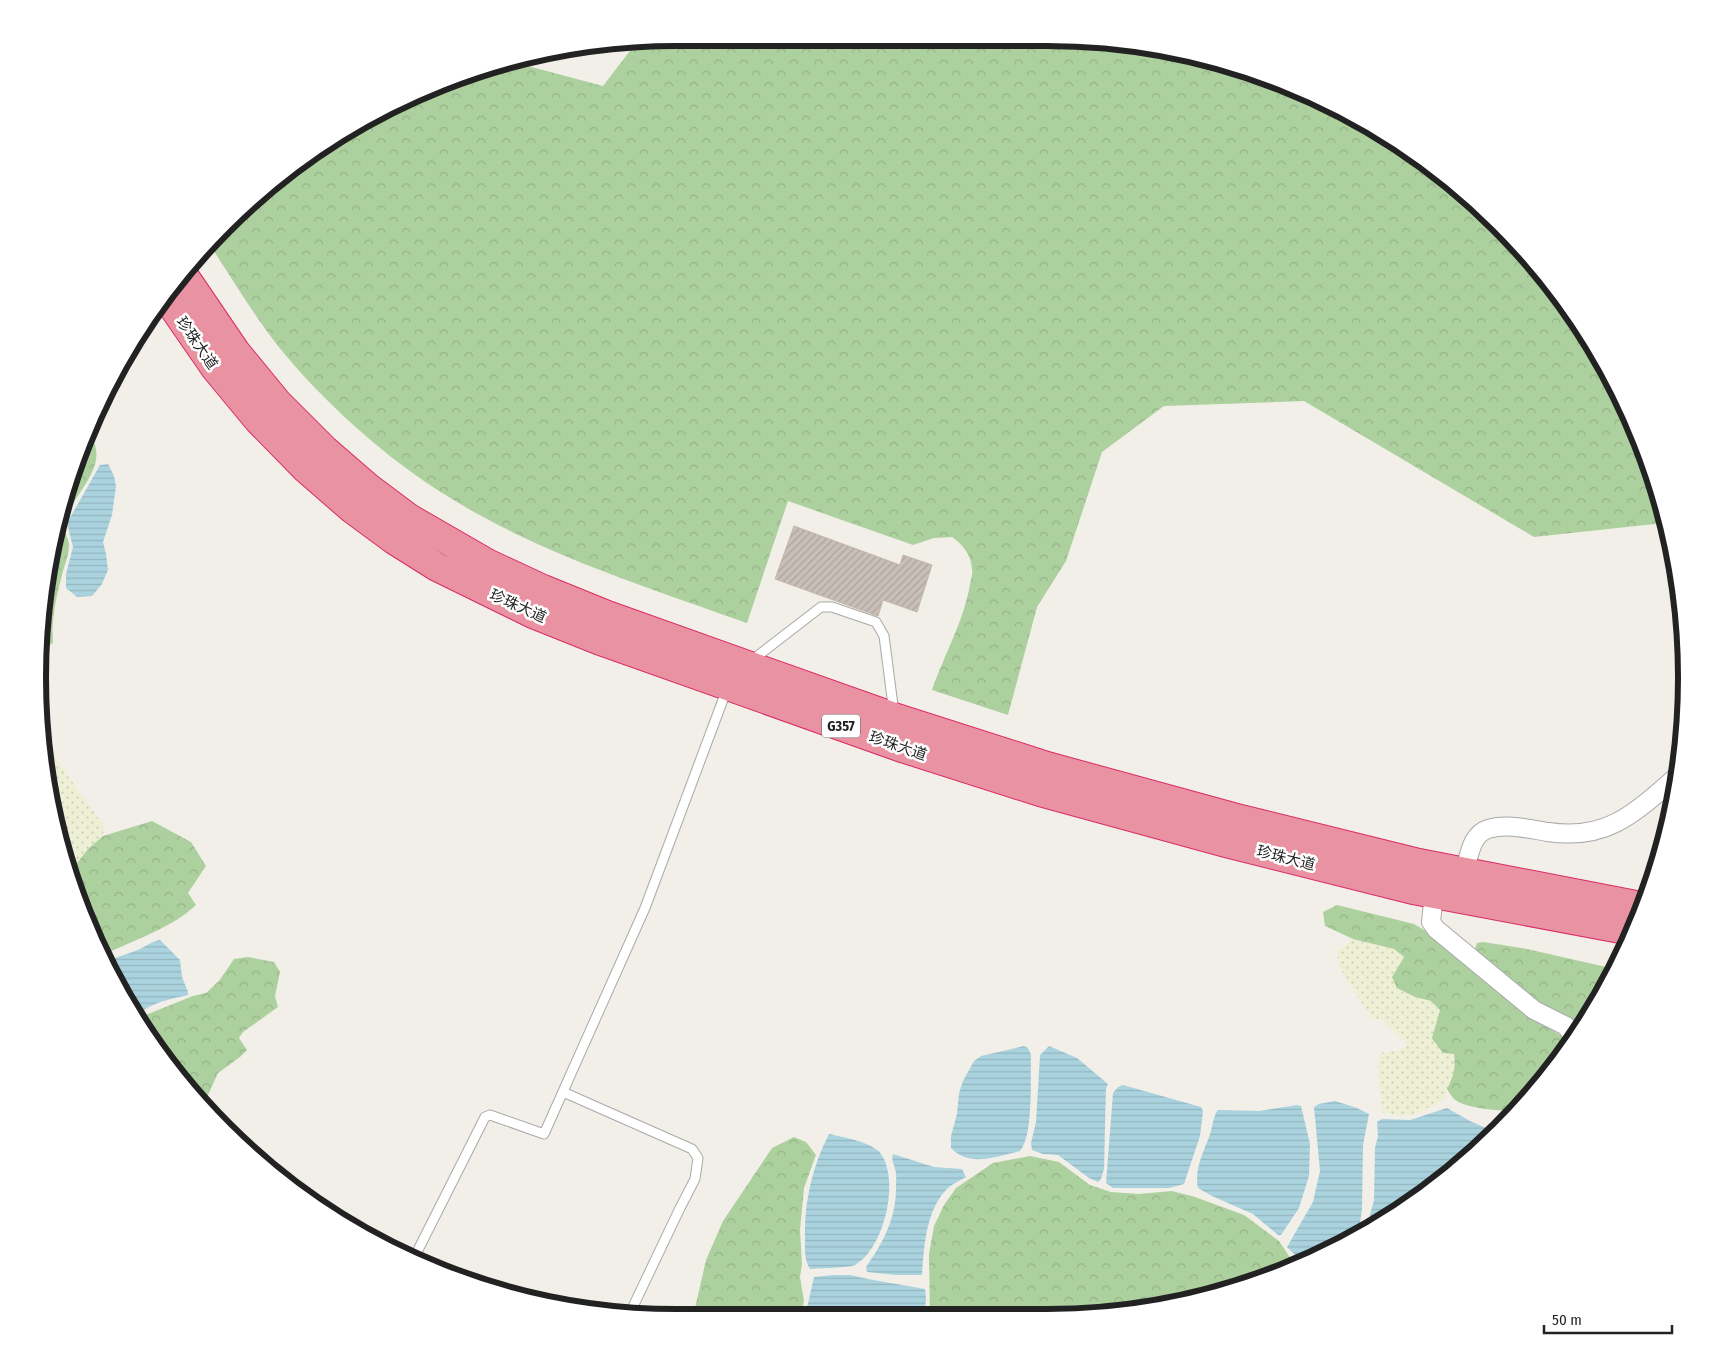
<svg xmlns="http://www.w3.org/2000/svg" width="1724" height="1355" viewBox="0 0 1724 1355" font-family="'Fira Sans Condensed','Noto Sans SC',sans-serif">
	<defs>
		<pattern id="farmland-dots" width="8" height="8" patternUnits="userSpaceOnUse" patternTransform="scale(1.25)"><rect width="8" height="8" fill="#eef0d5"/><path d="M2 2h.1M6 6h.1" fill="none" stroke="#ccceb7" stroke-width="1.8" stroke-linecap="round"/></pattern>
		<pattern id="forest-crowns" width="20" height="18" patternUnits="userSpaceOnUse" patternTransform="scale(1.25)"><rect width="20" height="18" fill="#add19e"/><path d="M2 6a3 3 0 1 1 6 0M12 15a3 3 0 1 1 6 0" fill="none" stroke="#95b388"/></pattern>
		<pattern id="water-rules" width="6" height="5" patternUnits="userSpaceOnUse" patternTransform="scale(1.25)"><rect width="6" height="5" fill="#aad3df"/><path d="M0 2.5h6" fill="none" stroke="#92b5bf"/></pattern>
		<pattern id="building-hatch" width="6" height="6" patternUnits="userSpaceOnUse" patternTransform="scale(1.25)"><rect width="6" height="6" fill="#c7bfb8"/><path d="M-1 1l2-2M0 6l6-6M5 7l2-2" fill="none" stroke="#aba49e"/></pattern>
	</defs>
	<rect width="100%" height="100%" fill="#f2efe9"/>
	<path fill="url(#farmland-dots)" d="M46,742L75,786L104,826L103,836L88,849L71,871L59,843Z
		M1353,939L1394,949L1404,957L1400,965L1415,997L1431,1001L1440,1010L1432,1038L1454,1054L1455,1063L1453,1077L1447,1089L1445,1100L1413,1115L1401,1116L1383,1113L1378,1074L1379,1057L1383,1052L1398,1051L1405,1048L1406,1043L1382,1020L1371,1018L1339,967L1337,951Z"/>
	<path fill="url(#forest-crowns)" d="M677,38L1088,39L1252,72L1366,123L1468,196L1554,288L1601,358L1653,472L1664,523L1534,537L1304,401L1164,406L1102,452L1066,561L1037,607L1008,715L932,690C944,655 964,621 970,584C971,579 973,573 972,569C971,554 963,545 952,537L934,538L913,545L788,501L747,623C641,585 531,551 436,489C377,451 307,387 266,330C246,302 228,273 210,245L225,225L358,123L509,61L603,86L636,43Z
		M91,436C112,470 66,497 65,527C64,533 69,539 69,545C69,555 64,566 62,575C56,598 51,620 53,643L41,651L59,512Z
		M152,821L191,842L206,866L188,893L196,905C175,926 133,941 105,954L71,871L88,849L103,836Z
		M1337,905L1414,924L1429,933L1460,961L1527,1015L1565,1038L1568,1044L1554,1067L1514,1110C1501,1112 1464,1108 1454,1099C1451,1096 1449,1092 1447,1089C1453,1077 1456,1068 1454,1054L1443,1053L1432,1038L1440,1010L1431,1001L1415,997L1397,988L1392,977L1404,957L1394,949L1353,939L1325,926L1323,912Z
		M1483,942L1527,949L1615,969L1577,1030C1542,1006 1505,980 1475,949L1477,943Z
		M248,957L274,962L280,972L275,996L278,1007L243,1032L239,1038L247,1050L240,1057L218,1073L203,1106L196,1099L138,1018L193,996L206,993L219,981L234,959Z
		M794,1137L806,1142L816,1155L804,1188L800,1230L802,1264L800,1277L804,1301L800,1317H693L706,1260L723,1221L772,1148Z
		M1030,1156L1059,1162L1090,1185L1111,1192L1139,1194L1172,1191L1195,1197L1244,1215L1279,1241L1293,1262L1212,1296L1089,1316L930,1317L929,1254L934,1226L944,1205L956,1188L993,1163Z"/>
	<path fill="url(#water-rules)" d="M108,464L114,476L116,486L112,515L103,542L106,554L108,570L102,584L92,596L77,597L66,588V574L73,547L67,523L100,465Z
		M160,940L180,960L182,977L188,992V995C175,998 160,1001 149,1007C144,1010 141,1012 135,1014L123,997L108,961C117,956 126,955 135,951C144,948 151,941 160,940Z
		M1024,1046L1028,1048L1031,1055C1030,1077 1034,1135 1020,1151C997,1156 970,1168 951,1148V1136L957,1114L959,1093L963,1081L974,1061L981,1056Z
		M1049,1046L1077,1058L1108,1084L1106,1088L1104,1169L1101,1179L1098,1182L1089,1178L1058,1155L1043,1154L1032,1150L1031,1143L1036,1122L1040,1055Z
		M1123,1085L1201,1107L1203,1111L1200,1136L1184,1184L1169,1188H1113L1106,1183L1113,1093L1118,1087Z
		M1335,1101L1357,1108L1369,1114L1363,1145L1362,1209L1359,1230L1353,1236L1328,1240L1306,1256H1296L1287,1247L1313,1202L1320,1171L1314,1107L1319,1104Z
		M1297,1105L1301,1106L1310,1144L1309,1176L1299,1208L1281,1235H1278L1253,1214L1212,1196L1198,1188C1194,1170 1203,1153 1209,1137C1213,1128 1212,1118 1218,1110L1259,1111Z
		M1447,1108L1470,1121L1486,1128L1496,1130L1468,1159L1372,1228L1370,1215L1374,1200L1375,1148L1378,1136L1377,1122L1382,1119L1410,1120Z
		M829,1134C842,1137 873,1142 881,1154C900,1181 884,1249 855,1265C849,1268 820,1268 810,1269C804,1259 805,1251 805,1239C804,1203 812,1167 829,1134Z
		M893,1154L934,1167L962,1169L966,1177C961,1180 954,1183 949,1187C926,1208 924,1246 922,1275H896L867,1272L866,1267C884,1242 897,1216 896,1185C896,1180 897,1174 895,1169C894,1163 891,1161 893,1154Z
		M833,1275H850L868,1279L925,1289L926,1299L924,1317H805L814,1277Z"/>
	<path fill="url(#building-hatch)" stroke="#c4b6ab" d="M794,526L900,565L903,555L932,565L917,612L883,600L878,616L775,579Z"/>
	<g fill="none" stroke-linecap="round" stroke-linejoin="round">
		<defs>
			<path id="lane" d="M751,661L821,607H832L876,622L884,636L894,713
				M563,1092L692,1149L698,1158L695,1179L680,1208L630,1313
				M414,1258L485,1117L490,1115L544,1134L645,908L727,689"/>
			<path id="street" d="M1573,1036L1566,1026L1534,1010L1436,929L1431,922L1434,894C1441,889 1460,877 1464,870C1470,857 1470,835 1488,829C1506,823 1529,829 1548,832C1607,841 1635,813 1676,777"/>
			<path id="highway" d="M185,277L236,352L277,402L324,449L369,488L409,518L487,563L543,589L607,615L894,717L1047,766L1233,817L1419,863L1641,906
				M168,300L215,368L258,420L306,469L352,509L394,540L437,567L533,614L598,640L905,749L1040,792L1226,843L1413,890L1631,931"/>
		</defs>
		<use href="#lane" stroke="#a9a9a9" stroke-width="11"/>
		<use href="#street" stroke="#a9a9a9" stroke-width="20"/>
		<use href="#highway" stroke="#dc2a67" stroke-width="30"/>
		<use href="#lane" stroke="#fff" stroke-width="9"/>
		<use href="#street" stroke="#fff" stroke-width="18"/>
		<use href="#highway" stroke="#e892a2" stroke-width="28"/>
	</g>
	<g text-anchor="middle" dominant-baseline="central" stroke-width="5" stroke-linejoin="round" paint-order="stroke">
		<rect fill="#fff" stroke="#646464" stroke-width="1" x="822" y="714.5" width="38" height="23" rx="4"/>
		<g font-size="14" font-weight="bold" fill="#222">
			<text x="841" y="726">G357</text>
		</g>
		<g font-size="15" fill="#222" stroke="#fff">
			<text transform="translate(197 343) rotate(55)">珍珠大道</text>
			<text transform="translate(518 606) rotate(24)">珍珠大道</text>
			<text transform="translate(898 746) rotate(19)">珍珠大道</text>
			<text transform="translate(1286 858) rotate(14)">珍珠大道</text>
		</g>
	</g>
	<path d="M0 0H1724V1355H0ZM677 46H1047A631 631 0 0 1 1678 677V678A631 631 0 0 1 1047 1309H677A631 631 0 0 1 46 678V677A631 631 0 0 1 677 46Z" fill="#fff" fill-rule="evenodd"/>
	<path fill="none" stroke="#222" stroke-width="6" d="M677 46H1047A631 631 0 0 1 1678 677V678A631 631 0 0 1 1047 1309H677A631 631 0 0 1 46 678V677A631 631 0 0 1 677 46Z"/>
	<path d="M1544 1325v8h128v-8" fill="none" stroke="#222222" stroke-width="2.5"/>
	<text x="1552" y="1325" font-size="15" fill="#222222" stroke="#ffffff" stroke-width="4" paint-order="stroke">50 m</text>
</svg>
